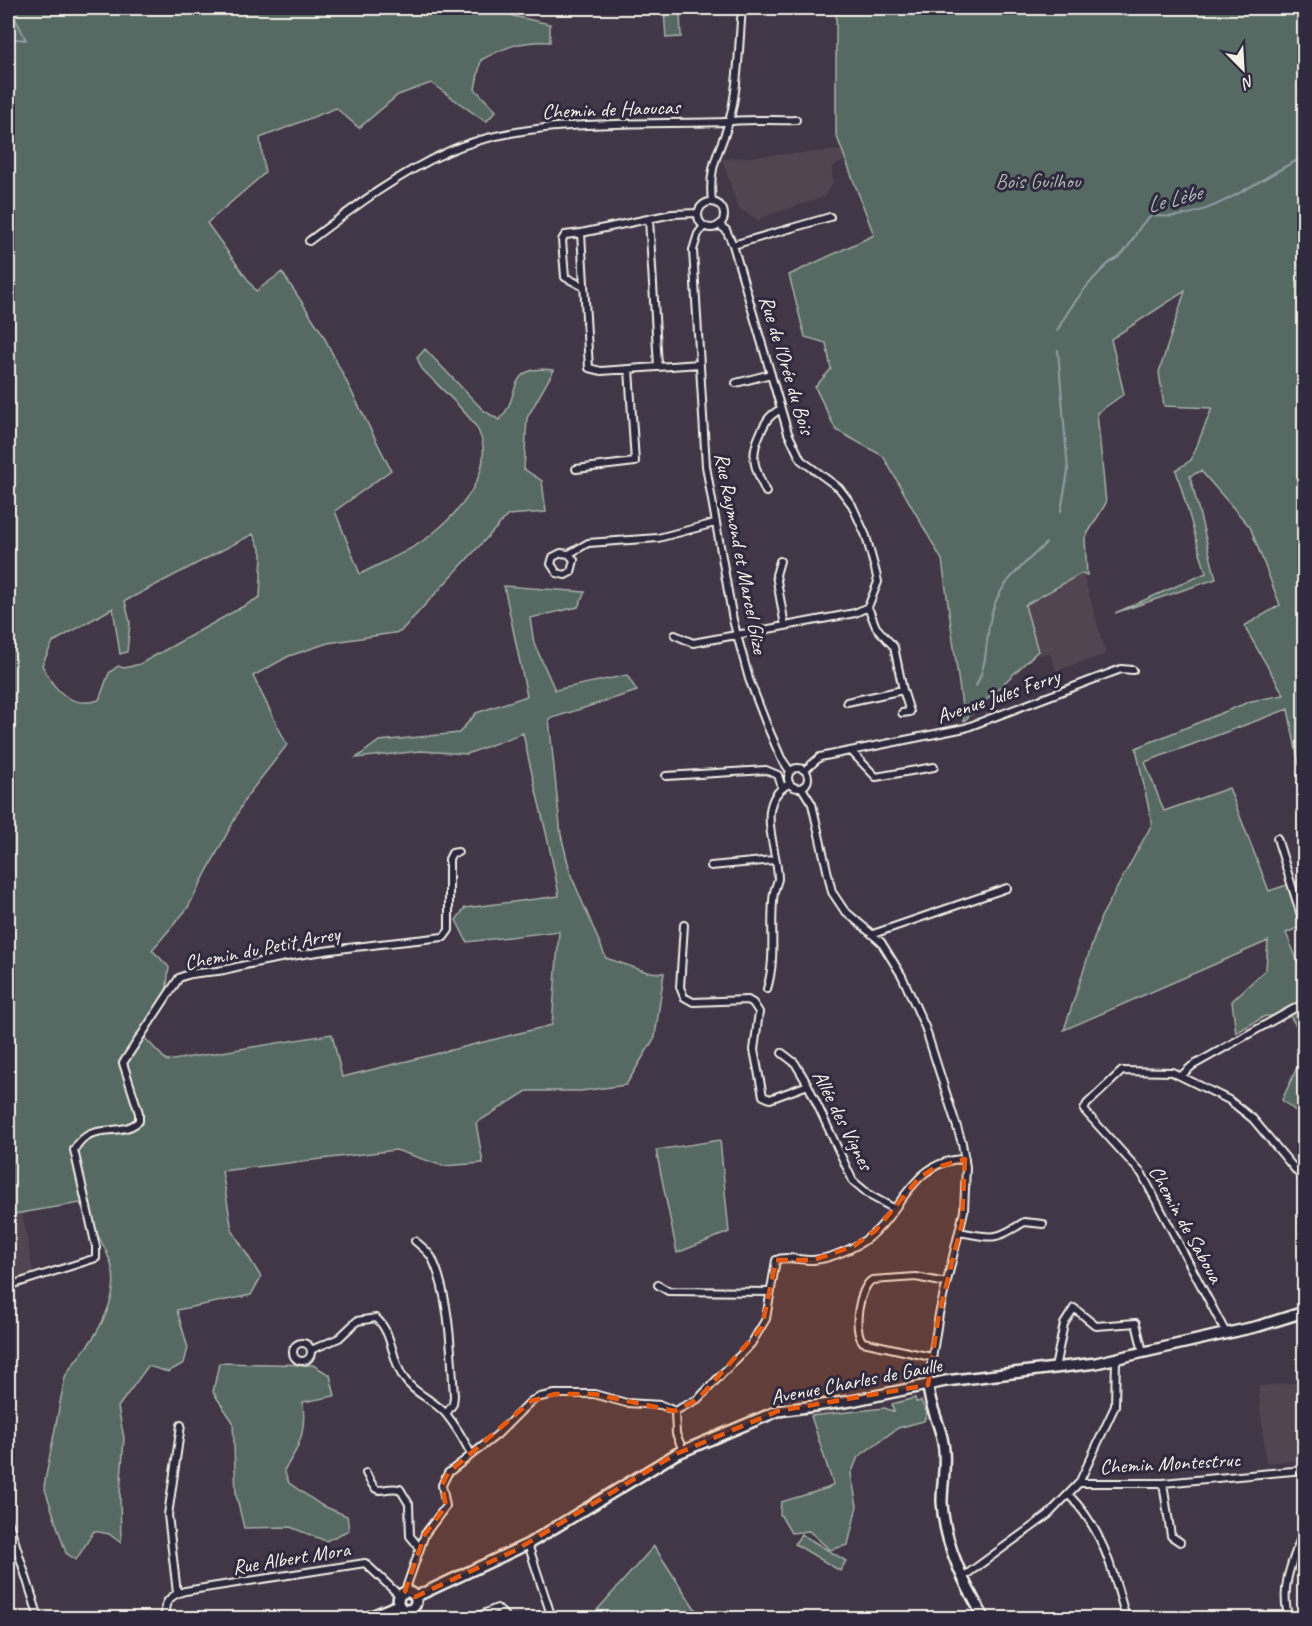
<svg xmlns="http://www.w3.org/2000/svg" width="1312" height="1626" viewBox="0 0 1312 1626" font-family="Caveat,sans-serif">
	<rect width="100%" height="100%" fill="#413747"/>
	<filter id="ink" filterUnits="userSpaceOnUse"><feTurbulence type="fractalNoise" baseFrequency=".0167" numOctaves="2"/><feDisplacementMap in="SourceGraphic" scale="12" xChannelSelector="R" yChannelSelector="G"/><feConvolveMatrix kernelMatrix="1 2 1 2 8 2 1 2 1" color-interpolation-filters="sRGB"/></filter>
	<g filter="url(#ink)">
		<path fill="#514451" d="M842,150L846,160L832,167V184L824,197L760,218V221L738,208L722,159Z
			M1083,573L1106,654L1056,671L1050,654L1039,655L1024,605Z
			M22,1212L35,1281L8,1290V1215Z
			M1304,1382V1460L1266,1463L1258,1386Z"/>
		<path fill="#576a63" stroke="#a6aea6" stroke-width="1.5" fill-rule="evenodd" d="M8,8H505L513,16L550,24V42C523,40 505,47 481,60L475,89L496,111L486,122L431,83L398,95L359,128L336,108L260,138L265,173L207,223L256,291L282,272L322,333L391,470L335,511L360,574C383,562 411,551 432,534C461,511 497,469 478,430C469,413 436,384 422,369L417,358L425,349L483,410L499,420C522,398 504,363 554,370L527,418L524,469L542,481L546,512L508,515L400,632L328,643L289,656L253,676L287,745L247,796L187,909L152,950L169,967L166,994L140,1033L167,1061L332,1034L342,1077L552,1025L559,931L467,942L456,920L465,908L559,896C550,841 534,788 523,733L467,754L421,751L356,758L379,741L459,733L476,713L527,696L504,586L585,592L578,607L530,618L534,643L555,690L627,675L637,691L549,719L561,835L571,875L606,958L647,972L664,973L655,1037L626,1085L581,1091H527L476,1123L483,1163L443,1166L396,1150L222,1171L232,1230L261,1277L251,1295L177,1310L188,1348L184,1363L168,1372L148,1366L118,1407L124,1438L120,1494L121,1543L109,1534L94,1531L76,1560L66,1553L44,1486L65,1377C73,1361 86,1350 95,1335C131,1274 109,1259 80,1203L8,1215ZM253,534L262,553L260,597L140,664L124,668L118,666L109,673L99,700C70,709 54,690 42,665L53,642L113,608L120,654L127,652L130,623L125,601Z
			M836,8H1304V765H1299L1288,709L1145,762L1164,811L1229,788L1269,891L1304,879V925L1286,933L1304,976V1038L1290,1016H1265L1236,1033L1232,1001L1266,969L1268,941L1064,1030L1101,917L1152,824L1136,748L1251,701L1284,695L1244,626L1280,605L1250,527L1201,471L1190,476L1216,579L1115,613L1206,573L1176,470L1191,460L1212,408L1164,406L1159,372L1185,291L1111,339L1124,394L1097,413L1106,503L1085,538L1087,575L1082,573L1025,605L1038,651L964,721L942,560L883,456L836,430L815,387L831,369L826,343L805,337L789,275L874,235L836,134Z
			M680,10L681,37L666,38L664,11Z
			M1304,1052V1118L1282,1100Z
			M720,1140L729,1232L677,1253L656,1150Z
			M219,1363L313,1365L330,1375L335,1396L303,1402C306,1431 300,1447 284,1470L289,1483L321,1505L347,1516L349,1530L326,1541L290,1527L244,1528L236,1495L233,1422L213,1392Z
			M915,1398L916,1402L921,1401L927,1413L924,1421L898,1428L858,1457L851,1474L857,1506L848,1545L830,1550L809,1531L791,1533L780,1514L781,1502L828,1488L833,1484L811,1416L885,1408L894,1412L892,1404Z
			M801,1534L846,1561L840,1571L795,1544Z
			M654,1546L701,1618H590Z"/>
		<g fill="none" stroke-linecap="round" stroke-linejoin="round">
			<path stroke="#909ca5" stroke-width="2" d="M8,38L26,40L10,8
				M1057,331C1070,306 1089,282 1109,263C1113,260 1118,259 1121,255C1135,242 1136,225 1153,215C1204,226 1261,176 1304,157
				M1058,350L1068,471L1061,511
				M976,686C990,659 984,636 993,609C1001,581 1026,563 1046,543"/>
			<defs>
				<path id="street" d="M712,202C707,159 725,147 732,109C739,76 739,41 742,8
					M698 215a13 13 0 1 1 26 0a13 13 0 1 1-26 0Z
					M698,213L672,214L581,233L589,368L601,371L699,364
					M649,219L658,366
					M704,226L698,234L693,250L706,466L733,620L749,679L766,723L781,758L790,771
					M581,233L565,235L562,240L565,277L584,287
					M309,241C353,208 396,175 447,152C524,117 639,125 723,122C746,118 772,121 796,120
					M733,245L830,217
					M736,383L771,374
					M576,469L635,462L629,369
					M766,492C755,469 749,458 760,434C766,421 768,416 781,409
					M569,554L574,560L571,572L565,575L557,573L551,564L553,557L561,553L569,554L588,543L658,538L715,523
					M780,561L776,575L785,626
					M675,635L693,643L855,613L868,607L878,582L876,573L866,536L852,505L839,488L801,460L788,433L733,245L726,230L719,225
					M847,702L903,690L894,647L876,627L868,607
					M902,713L910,712L903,690
					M852,752L876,777L934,767
					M788 778a10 10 0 1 1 20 0a10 10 0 1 1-20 0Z
					M805,770L820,757L965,728L1121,669L1133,670
					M666,776L766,770L778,775L782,788
					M802,788L812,804L832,892L844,910L881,942L902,976L925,1027L962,1143L966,1167L964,1211L939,1314L928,1385
					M1277,838L1304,925
					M711,866L774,860
					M684,925L680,987L684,997L693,1002L748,1000L753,1003L759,1012L754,1050L763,1096L770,1099L808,1085
					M873,934L1007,888
					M767,989C777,956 769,925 774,892C775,888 777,883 778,879C778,849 753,802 789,784
					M782,1053L795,1063L808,1085L853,1181L871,1196L893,1208
					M1182,1075L1192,1066L1304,1003
					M959,1232C993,1238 995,1241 1024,1222L1043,1224
					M415,1241C421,1246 428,1251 432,1258C450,1295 451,1354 454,1396L453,1404L446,1414
					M658,1285L668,1291L771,1292
					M8,1286L96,1258V1247L74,1150C91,1119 119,1139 139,1121V1113L123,1063L179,978C192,971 209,973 224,970C296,952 370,945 444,937L449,930V859L452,853L458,852
					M1226,1333L1142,1174L1084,1110L1087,1104L1122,1071L1172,1072L1229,1100L1253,1119L1304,1180
					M293 1352a9 9 0 1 1 18 0a9 9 0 1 1-18 0Z
					M311,1350L339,1338L357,1321L376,1318C393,1333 391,1358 403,1377C414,1394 433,1399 446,1414C455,1425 464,1440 471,1454
					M931,1357L863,1342C852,1330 859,1288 872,1280L916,1277L946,1283
					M1055,1368L1064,1324L1074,1308L1096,1326L1136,1323L1143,1352
					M683,1450L676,1434L675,1411L698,1399L751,1344L766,1319L776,1260C787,1255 801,1261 813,1260C830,1259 855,1248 868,1238C901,1214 912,1159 965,1159
					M366,1473C379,1500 377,1486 400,1489L409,1504L410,1536L420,1548
					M1079,1483H1163L1304,1470
					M1163,1483L1171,1536L1180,1542
					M1069,1495C1104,1531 1113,1572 1126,1618
					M8,1520L39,1618
					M528,1544L552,1618
					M1295,1554H1304
					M963,1577L1048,1515L1079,1483L1115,1406L1116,1358
					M405,1591L425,1534L446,1506L442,1485L448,1473L497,1435L531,1401L540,1397L555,1394H594L626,1403L661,1405L675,1411
					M177,1593L168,1515L181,1425
					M412,1608L415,1618
					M166,1618C162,1603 170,1595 185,1591L365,1563L399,1595
					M474,1618L497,1608L507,1618
					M1289,1618C1279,1588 1293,1559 1304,1530"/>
				<path id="secondary" d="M928,1385C929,1406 940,1423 943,1443C947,1463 942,1482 942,1502C944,1544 964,1583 984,1618
					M398 1601a9 9 0 1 1 18 0a9 9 0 1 1-18 0Z
					M415,1597L528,1544L676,1454L778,1411L851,1401L946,1381L1096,1363L1259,1326L1304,1312
					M367,1618L398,1605"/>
			</defs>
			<use href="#street" stroke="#f4f1e8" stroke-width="10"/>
			<use href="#secondary" stroke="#f4f1e8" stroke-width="14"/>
			<use href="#street" stroke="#2f2a3d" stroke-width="6"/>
			<use href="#secondary" stroke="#2f2a3d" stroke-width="9"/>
		</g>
	</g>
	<path fill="#e8590c" fill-opacity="0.2" stroke="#e8590c" stroke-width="4.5" stroke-dasharray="12 8" stroke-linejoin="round" d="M965,1159L962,1223L939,1314L928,1385L778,1411L676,1454L516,1550L415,1597L405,1591L425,1534L446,1506L442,1485L448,1473L531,1401L555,1394H594L675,1411L698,1399L762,1327L776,1260H813L854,1246L875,1231L919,1178L934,1168Z"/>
	<g text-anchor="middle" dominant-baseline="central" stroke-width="6" stroke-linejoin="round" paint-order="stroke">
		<g font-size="21" fill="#f4f1e8" stroke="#2f2a3d">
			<text transform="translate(611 109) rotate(-2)">Chemin de Haoucas</text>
			<text transform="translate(787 365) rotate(73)">Rue de l'Orée du Bois</text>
			<text transform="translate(741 553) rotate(79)">Rue Raymond et Marcel Glize</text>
			<text transform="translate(998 696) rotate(-19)">Avenue Jules Ferry</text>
			<text transform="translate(262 948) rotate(-11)">Chemin du Petit Arrey</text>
			<text transform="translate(843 1120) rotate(63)">Allée des Vignes</text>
			<text transform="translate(1186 1224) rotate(61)">Chemin de Saboua</text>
			<text transform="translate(856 1381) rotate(-11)">Avenue Charles de Gaulle</text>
			<text transform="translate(1170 1463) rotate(-3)">Chemin Montestruc</text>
			<text transform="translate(291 1558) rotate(-9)">Rue Albert Mora</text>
		</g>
		<g font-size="21" fill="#adb4ac" stroke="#2f2a3d">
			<text x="1038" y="181">Bois Guilhou</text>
		</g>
		<g font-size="22" font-style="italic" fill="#b2b9bc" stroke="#2f2a3d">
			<text transform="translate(1174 199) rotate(-14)">Le Lèbe</text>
		</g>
	</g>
	<rect width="1312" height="1626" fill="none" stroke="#2f2a3d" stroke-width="30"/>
	<rect x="15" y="15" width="1282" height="1596" fill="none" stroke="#f4f1e8" stroke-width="2" filter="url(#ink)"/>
	<g transform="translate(1243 69) rotate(156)" stroke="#2f2a3d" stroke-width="4.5" paint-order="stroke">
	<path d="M0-4.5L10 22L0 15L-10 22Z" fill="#f4f1e8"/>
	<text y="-9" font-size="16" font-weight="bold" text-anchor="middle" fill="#f4f1e8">N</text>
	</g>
</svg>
